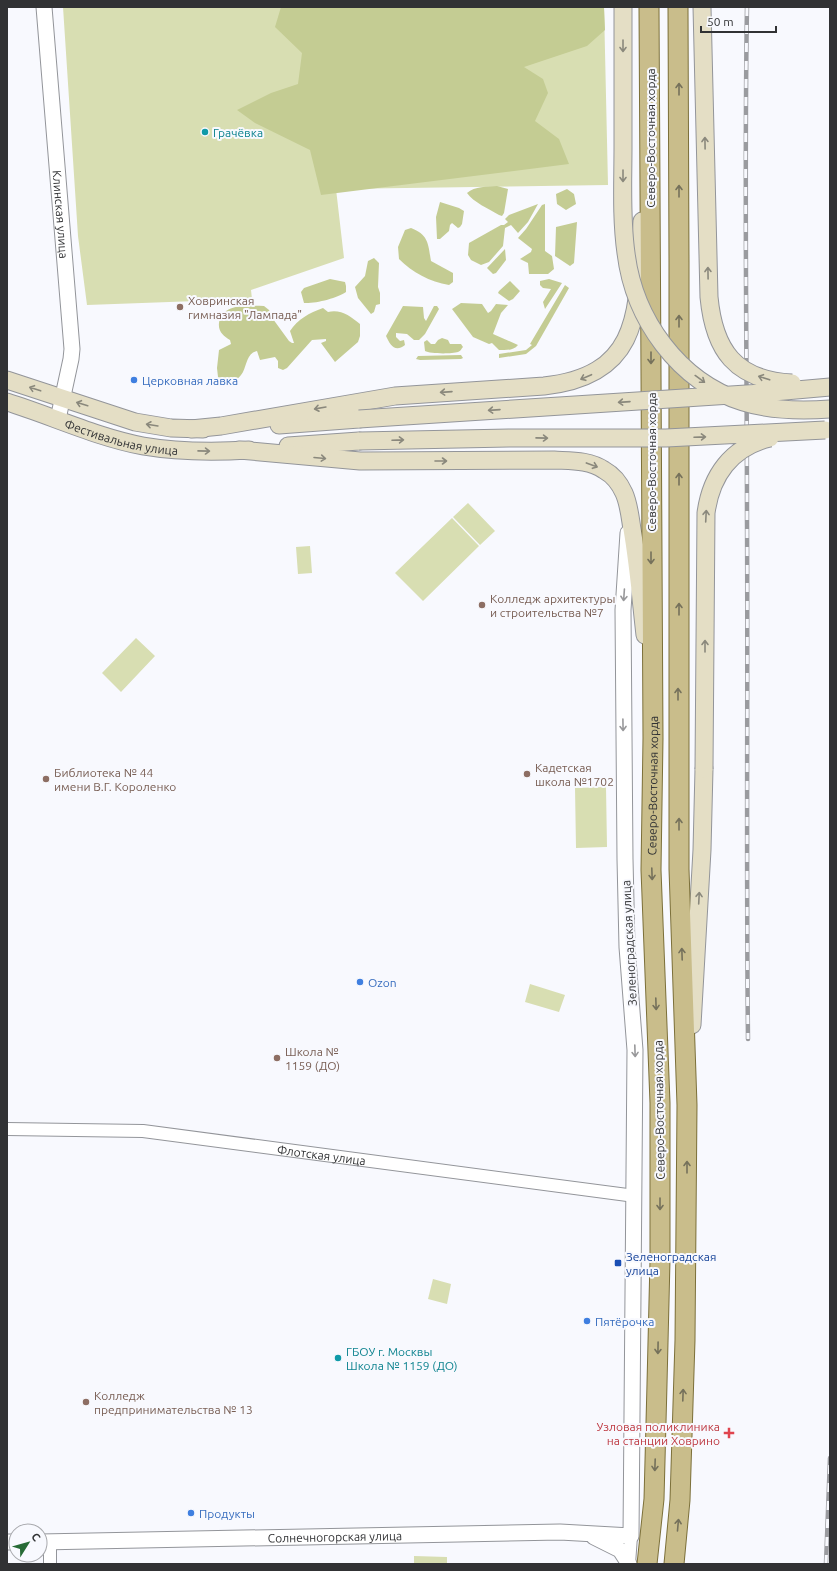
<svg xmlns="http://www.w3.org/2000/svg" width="837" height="1571" viewBox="0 0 837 1571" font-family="Ubuntu,sans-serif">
	<rect width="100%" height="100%" fill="#f8f9fe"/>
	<path fill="#d8deb2" d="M63,7H604L608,185L336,189L344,258L251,290L252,299L87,305L78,236Z
		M468,503L495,531L480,545L453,517Z
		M452,518L479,546L423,601L395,573Z
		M310,546L312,573L298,574L296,547Z
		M136,638L155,656L121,692L102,673Z
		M606,787L607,847L576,848L575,788Z
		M530,984L565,995L559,1012L525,1002Z
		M433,1279L451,1284L447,1304L428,1299Z
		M414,1556L447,1557V1564H414Z"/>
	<path fill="#c4cc93" d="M281,7H604L605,30L587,46L524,67L543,79L548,93L535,121L559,139L569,164L321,195L310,150L255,123L237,110L271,93L298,84L302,53L275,27Z
		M497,186L508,189L504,213L502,216L499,215C489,209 473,202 467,193C475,186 487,187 497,186Z
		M567,189L574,194L576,204L566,210L557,204L556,194Z
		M440,202L459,208L464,211L462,224L460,227L458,228L452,223L450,225L449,231L440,239H437L436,217Z
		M538,204L528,222L518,233L511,225L505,228L503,246L489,262L481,265L471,260L468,255L469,243L501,225H504L508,222L505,219L509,215Z
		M545,204V251L552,256L554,269L548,274H529L528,263L520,259L531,252L532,249L518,238L526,229L542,205Z
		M577,222L574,263L570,266L555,256L556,227Z
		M411,228C429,235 428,244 431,261L453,273V282L449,285C430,282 412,272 399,259L398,247L405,230Z
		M505,249L506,260L496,273L493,274L487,268Z
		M374,258L379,263L378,287L380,293V304L376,305L374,312L371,314L358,298L355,287L365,276L368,261Z
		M330,279L345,282L346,286V292C338,298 314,304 304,303L301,292L304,288Z
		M549,279L562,283L545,309L543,302L551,289L543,288L540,285V281Z
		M510,281L520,291L513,299L509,301L498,293L499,291Z
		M565,285L569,288L536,346L526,354L499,358V354L526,350L532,345L530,344Z
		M461,303L482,304L488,313L491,311L496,304L508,305L501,313L493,334L518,345C513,351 506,350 499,350L492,343L489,344L473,337L452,309Z
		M264,306L269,310L273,319L289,341L292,343H294L290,331C298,319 309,313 323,308L328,312C341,309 350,316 360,324V336L358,342L335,362L321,343L326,341V339L312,340L287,368L283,370L278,368V361L275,357L260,360L257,351C247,353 247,364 243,372C240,378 234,381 229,384L218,377L217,368L219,350L231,344L230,340C224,336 218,332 219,323C222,303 248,306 264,306Z
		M403,306L423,307L424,318L426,321L434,306H437L439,309L425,334L419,340H414L407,334L396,333V337L400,341L404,340L405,345C395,353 390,345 386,336Z
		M442,338L448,340L450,344H461L463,347C461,349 461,351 458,352C452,354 430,354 425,351L424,342L427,340L431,344H435L438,340Z
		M461,355L463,358L461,359L420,360L416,359L418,356Z"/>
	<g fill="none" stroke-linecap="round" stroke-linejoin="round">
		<defs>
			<g id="minor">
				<path id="s1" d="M7,1129L143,1131L635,1196"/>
				<path d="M50,1564V1542"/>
				<path d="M629,1564L631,1536"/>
			</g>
			<g id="tertiary">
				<path id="s2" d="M44,7L72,349L71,359L58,419"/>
				<path d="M594,1537L620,1550L629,1564"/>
				<path d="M7,1542H16"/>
				<path id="s3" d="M40,1542L560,1532L631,1536L635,1050L627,947L625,859L623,610L628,533"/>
			</g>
			<g id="secondary">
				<path d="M7,380L135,422L171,428L203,429"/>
				<path id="s4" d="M7,402C52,416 96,437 143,446C178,452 215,452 249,450"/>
				<path d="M279,425L359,419"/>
				<path d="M191,429L221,426L395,396L544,386C647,375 637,302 642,221"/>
				<path d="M288,446L359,441"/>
				<path d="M239,450L360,461L554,460C571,461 589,460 604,470C613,475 620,484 624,493C629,504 630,517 632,529C638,564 641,600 645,635"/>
				<path d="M692,1025L702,850L704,769"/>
			</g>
			<g id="primary">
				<path id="s5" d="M647,1564L654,1499L657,1384L660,1260V1103L651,870L653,738L649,7"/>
				<path d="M674,1564L680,1500L685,1340L687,1105L679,869V262L678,7"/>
			</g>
		</defs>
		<use href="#minor" stroke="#93959a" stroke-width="14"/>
		<use href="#tertiary" stroke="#93959a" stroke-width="17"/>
		<use href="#secondary" stroke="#93959a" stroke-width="19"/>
		<use href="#primary" stroke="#7c703a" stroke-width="21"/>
		<use href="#minor" stroke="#fff" stroke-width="12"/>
		<use href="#tertiary" stroke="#fff" stroke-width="15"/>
		<use href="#secondary" stroke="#e4dec5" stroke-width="17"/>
		<use href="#primary" stroke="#c9bd8b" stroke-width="19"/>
		<defs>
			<path id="rail" d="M747,7C744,178 747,349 747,520C748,693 746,866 748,1039
				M826,1564L830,1458"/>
		</defs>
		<use href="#rail" stroke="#9a9b9f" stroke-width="4.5"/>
		<use href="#rail" stroke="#f8f9fe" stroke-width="3" stroke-dasharray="9" stroke-linecap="butt"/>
		<defs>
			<path id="secondary-bridge" d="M623,7C623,54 623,100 623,147C623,182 621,218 626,253C634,319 678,381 743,402C771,411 801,411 830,409
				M702,7L709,297C714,350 735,380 792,383
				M359,419L762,393L830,387
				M359,441L509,438H666L825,430
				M704,769L706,513C711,476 731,447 770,438"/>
		</defs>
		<use href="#secondary-bridge" stroke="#93959a" stroke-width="19" stroke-linecap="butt"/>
		<use href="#secondary-bridge" stroke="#e4dec5" stroke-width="17"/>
	</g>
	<defs><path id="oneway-shaft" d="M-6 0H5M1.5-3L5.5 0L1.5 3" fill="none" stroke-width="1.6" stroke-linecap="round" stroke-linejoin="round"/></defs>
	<g stroke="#8a887c">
		<use href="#oneway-shaft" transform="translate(623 46) rotate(90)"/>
		<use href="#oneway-shaft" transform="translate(705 143) rotate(-91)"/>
		<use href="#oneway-shaft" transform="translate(623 176) rotate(90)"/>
		<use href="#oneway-shaft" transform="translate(708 273) rotate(-91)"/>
		<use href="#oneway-shaft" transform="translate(586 377) rotate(157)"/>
		<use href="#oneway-shaft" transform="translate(764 378) rotate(-162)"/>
		<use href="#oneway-shaft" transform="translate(700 379) rotate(36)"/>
		<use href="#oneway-shaft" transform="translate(35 389) rotate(-162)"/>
		<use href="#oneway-shaft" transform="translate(446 392) rotate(176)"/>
		<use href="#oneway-shaft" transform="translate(624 402) rotate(176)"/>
		<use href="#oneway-shaft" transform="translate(82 404) rotate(-163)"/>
		<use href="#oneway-shaft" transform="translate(320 408) rotate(170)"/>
		<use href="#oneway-shaft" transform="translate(494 410) rotate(176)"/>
		<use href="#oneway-shaft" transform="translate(152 425) rotate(-171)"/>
		<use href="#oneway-shaft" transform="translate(700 437) rotate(-2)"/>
		<use href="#oneway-shaft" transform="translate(542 438) rotate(1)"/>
		<use href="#oneway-shaft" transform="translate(398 440) rotate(-2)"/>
		<use href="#oneway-shaft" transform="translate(204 451) rotate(1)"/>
		<use href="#oneway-shaft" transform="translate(320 458) rotate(5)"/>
		<use href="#oneway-shaft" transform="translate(441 461)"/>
		<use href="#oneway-shaft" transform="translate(592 465) rotate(20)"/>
		<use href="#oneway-shaft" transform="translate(706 516) rotate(-87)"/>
		<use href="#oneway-shaft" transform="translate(705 646) rotate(-90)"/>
		<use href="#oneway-shaft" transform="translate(699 898) rotate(-87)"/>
	</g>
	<g stroke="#75715b">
		<use href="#oneway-shaft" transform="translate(679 89) rotate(-90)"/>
		<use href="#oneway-shaft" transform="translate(679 191) rotate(-90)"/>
		<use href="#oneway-shaft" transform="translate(679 321) rotate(-90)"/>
		<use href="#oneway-shaft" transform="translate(651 358) rotate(90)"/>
		<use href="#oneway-shaft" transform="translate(679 479) rotate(-90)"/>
		<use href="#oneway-shaft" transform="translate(651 558) rotate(90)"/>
		<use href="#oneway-shaft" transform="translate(679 609) rotate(-90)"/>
		<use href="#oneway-shaft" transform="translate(678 694) rotate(-90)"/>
		<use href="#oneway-shaft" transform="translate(679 824) rotate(-90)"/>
		<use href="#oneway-shaft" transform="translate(652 874) rotate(88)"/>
		<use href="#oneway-shaft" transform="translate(682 954) rotate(-92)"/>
		<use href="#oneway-shaft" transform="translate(656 1004) rotate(88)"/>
		<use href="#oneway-shaft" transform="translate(687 1167) rotate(-90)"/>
		<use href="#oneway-shaft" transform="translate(660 1204) rotate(90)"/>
		<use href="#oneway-shaft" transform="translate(658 1348) rotate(91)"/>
		<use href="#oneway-shaft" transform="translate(683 1395) rotate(-88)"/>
		<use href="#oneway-shaft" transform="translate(655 1465) rotate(92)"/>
		<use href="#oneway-shaft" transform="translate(678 1525) rotate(-85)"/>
	</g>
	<g stroke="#98989a">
		<use href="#oneway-shaft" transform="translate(624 595) rotate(94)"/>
		<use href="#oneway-shaft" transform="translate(623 725) rotate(89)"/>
		<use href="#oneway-shaft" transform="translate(635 1051) rotate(88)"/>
	</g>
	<g fill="#0f9aa8" stroke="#f8f9fe" stroke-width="1.5">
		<circle cx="205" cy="132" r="4"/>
		<circle cx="338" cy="1358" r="4"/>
	</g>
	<g fill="#8d6e63" stroke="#f8f9fe" stroke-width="1.5">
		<circle cx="180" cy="307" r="4"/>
		<circle cx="482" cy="605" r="4"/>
		<circle cx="527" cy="774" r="4"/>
		<circle cx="46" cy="779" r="4"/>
		<circle cx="277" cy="1058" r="4"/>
		<circle cx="86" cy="1402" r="4"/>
	</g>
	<g fill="#3f7fe0" stroke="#f8f9fe" stroke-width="1.5">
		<circle cx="134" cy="380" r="4"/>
		<circle cx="360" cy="982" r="4"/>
		<circle cx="587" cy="1321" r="4"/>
		<circle cx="191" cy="1513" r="4"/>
	</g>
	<rect fill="#1a4fb4" stroke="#f8f9fe" stroke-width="1.5" x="614" y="1259" width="8" height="8" rx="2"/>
	<path fill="#e0444e" stroke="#f8f9fe" stroke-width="1.5" d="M727 1427h4v4h4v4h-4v4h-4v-4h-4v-4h4z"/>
	<g text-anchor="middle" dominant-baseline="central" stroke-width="4" stroke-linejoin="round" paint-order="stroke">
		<g font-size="12" fill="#0d838f" stroke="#f8f9fe" text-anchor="start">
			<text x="213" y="132">Грачёвка</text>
			<text x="346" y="1351">ГБОУ г. Москвы<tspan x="346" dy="14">Школа № 1159 (ДО)</tspan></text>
		</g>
		<g font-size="12" fill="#313234" stroke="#f8f9fe">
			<text transform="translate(650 138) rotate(-90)">Северо-Восточная хорда</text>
			<text stroke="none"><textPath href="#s2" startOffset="208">Клинская улица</textPath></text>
			<text stroke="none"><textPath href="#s4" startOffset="120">Фестивальная улица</textPath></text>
			<text transform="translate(651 462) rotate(-90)">Северо-Восточная хорда</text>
			<text stroke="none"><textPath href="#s5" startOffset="779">Северо-Восточная хорда</textPath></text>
			<text transform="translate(629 943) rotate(-93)">Зеленоградская улица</text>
			<text transform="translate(659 1110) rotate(-91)">Северо-Восточная хорда</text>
			<text stroke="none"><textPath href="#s1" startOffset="316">Флотская улица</textPath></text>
			<text stroke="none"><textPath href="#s3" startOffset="295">Солнечногорская улица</textPath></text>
		</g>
		<g font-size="12" fill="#785e54" stroke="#f8f9fe" text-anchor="start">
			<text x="188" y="300">Ховринская<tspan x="188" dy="14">гимназия "Лампада"</tspan></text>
			<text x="490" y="598">Колледж архитектуры<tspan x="490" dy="14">и строительства №7</tspan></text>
			<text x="535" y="767">Кадетская<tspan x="535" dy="14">школа №1702</tspan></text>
			<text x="54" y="772">Библиотека № 44<tspan x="54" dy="14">имени В.Г. Короленко</tspan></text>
			<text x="285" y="1051">Школа №<tspan x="285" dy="14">1159 (ДО)</tspan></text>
			<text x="94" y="1395">Колледж<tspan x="94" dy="14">предпринимательства № 13</tspan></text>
		</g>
		<g font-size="12" fill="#366cbe" stroke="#f8f9fe" text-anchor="start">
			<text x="142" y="380">Церковная лавка</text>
			<text x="368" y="982">Ozon</text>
			<text x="595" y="1321">Пятёрочка</text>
			<text x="199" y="1513">Продукты</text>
		</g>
		<g font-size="12" fill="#164399" stroke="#f8f9fe" text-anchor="start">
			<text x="626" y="1256">Зеленоградская<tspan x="626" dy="14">улица</tspan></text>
		</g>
		<g font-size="12" fill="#be3a42" stroke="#f8f9fe" text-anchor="end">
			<text x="720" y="1426">Узловая поликлиника<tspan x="720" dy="14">на станции Ховрино</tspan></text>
		</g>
	</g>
	<rect width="837" height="1571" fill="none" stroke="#313234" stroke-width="16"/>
	<g transform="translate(28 1543) rotate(53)"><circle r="19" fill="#f8f9fe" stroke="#a8a9ad"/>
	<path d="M0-3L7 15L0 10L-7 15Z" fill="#276b36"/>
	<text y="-6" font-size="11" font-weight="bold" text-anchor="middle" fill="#313234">С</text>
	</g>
	<path d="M701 26v6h75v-6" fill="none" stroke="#313234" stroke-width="2"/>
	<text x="707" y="26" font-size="12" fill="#313234" stroke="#f8f9fe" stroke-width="3" paint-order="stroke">50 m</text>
</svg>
